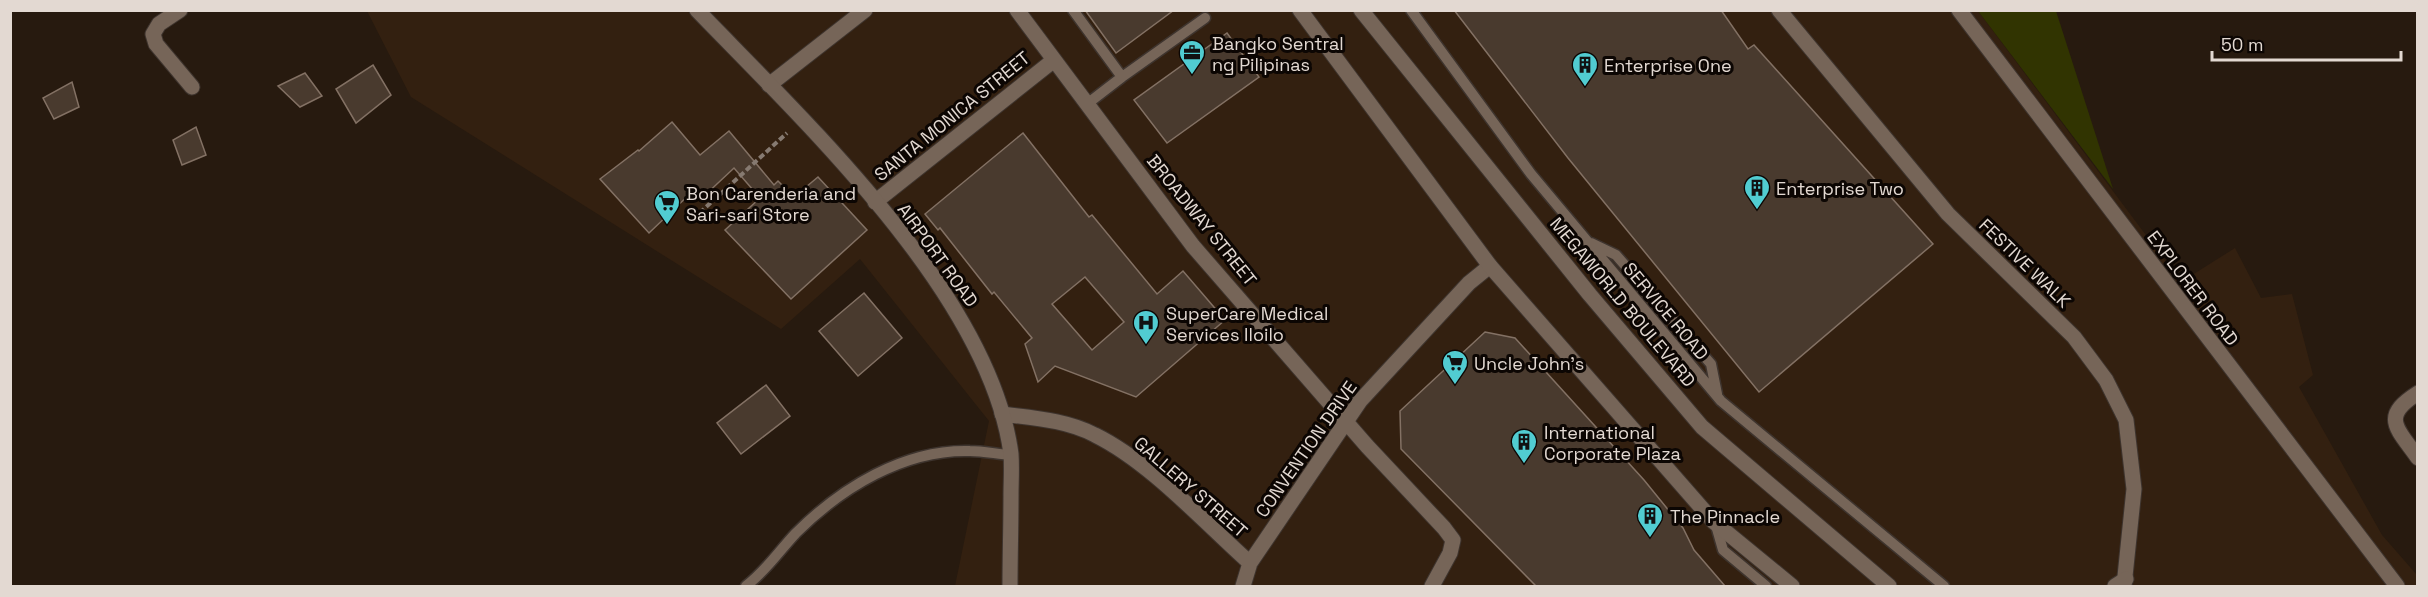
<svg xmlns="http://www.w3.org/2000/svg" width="2428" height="597" viewBox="0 0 2428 597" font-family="'Space Grotesk',sans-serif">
	<rect width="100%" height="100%" fill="#271a0f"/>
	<path fill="#332010" d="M367,11H1978L2181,282L2235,248L2261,298L2292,294L2313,375L2299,387L2382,535L2417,575V586H955L989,421L860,259L781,329L411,97Z"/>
	<path fill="#313401" d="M1978,11H2056L2113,189Z"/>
	<path fill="#493a2e" stroke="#837164" stroke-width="1.5" fill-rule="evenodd" d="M1085,10H1174L1116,53Z
		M1454,10H1721L1748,49L1754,45L1933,244L1759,392L1568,158Z
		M1227,33L1259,77L1167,143L1134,100Z
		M373,65L391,95L356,123L336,89Z
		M305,73L322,96L300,107L278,86Z
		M72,82L79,107L54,119L43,98Z
		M672,122L700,155L729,131L774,185L778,181L794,197L818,177L867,230L791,299L725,230L760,198L734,168L702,198L694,190L649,233L600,179L638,150L639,151Z
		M196,127L206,155L182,165L173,140Z
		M1023,133L1089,217L1092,215L1157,294L1183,271L1225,320L1136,397L1055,366L1038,382L1025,344L1032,338L994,292L992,294L940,228L938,230L925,214ZM1085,277L1124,322L1092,350L1052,304Z
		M864,293L902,338L858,376L819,331Z
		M1485,332L1515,338L1644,480L1683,528L1694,550L1725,586H1536L1401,449L1400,411Z
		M766,385L790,416L741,454L717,423Z"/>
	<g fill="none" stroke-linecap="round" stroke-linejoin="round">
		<defs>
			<path id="service" d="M1073,10L1122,77L1205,18
				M1411,10L1531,174L1721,401L1944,586
				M1087,104L1122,77
				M1591,243L1616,255L1711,364L1717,394
				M1715,522L1723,550L1766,586
				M746,586C766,571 779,551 796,533C841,488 904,449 970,451C983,451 997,454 1011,455"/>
			<path id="minor" d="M180,10L159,24L153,34L156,44L192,87
				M1017,10L1193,246L1367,446L1444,528L1453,540L1450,553L1432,586
				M1779,10L1948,214L2074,337L2106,380L2126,420L2134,489L2124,586
				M1959,10L2397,586
				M769,85L865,10
				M875,202L1054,60
				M2418,393C2380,417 2397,428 2418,458
				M1002,414C1033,418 1067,420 1095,435C1150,462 1204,522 1250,563
				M1243,586L1250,563L1360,401L1469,283L1490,266"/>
			<path id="tertiary" d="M697,10C805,122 990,295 1011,454C1012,468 1011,482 1011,495C1011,526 1010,556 1010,586"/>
			<path id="secondary" d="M1300,10L1490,266L1714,522L1792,586
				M1361,10L1590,295L1702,427L1889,586
				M2115,586L2126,579"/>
		</defs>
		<use href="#service" stroke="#3e342e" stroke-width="13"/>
		<use href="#minor" stroke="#3e342e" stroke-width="17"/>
		<use href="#tertiary" stroke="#3e342e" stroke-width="17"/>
		<use href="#secondary" stroke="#3e342e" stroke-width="17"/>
		<path stroke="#867a71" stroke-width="4" stroke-dasharray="6 3" stroke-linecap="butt" d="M693,219L787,133"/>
		<use href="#service" stroke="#766558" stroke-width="10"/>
		<use href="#minor" stroke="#766558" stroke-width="15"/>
		<use href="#tertiary" stroke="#766558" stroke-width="15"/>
		<use href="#secondary" stroke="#766558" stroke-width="15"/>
	</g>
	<defs>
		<symbol id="office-pin" viewBox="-11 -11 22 30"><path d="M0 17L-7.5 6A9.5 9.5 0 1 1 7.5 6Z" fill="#51ccd1" stroke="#0c0603"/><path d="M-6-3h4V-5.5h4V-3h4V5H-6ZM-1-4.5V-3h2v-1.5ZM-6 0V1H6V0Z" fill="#111"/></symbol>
		<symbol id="building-pin" viewBox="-11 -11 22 30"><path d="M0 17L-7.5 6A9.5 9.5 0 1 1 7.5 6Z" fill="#51ccd1" stroke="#0c0603"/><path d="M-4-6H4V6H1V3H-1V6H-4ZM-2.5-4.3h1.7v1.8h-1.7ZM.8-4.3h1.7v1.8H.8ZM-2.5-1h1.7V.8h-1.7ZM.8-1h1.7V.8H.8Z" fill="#111"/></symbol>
		<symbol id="supermarket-pin" viewBox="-11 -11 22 30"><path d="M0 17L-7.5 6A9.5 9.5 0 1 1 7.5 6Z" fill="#51ccd1" stroke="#0c0603"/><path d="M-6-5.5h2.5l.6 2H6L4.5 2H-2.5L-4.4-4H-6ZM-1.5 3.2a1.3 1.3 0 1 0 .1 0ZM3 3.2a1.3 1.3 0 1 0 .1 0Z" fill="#111"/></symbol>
		<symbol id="hospital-pin" viewBox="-11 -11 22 30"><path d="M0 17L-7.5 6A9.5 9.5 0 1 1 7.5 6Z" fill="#51ccd1" stroke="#0c0603"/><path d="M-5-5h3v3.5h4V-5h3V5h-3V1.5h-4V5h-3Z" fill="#111"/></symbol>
	</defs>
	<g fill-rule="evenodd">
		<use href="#office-pin" x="1177" y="38" width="30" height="40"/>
		<use href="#building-pin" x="1570" y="50" width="30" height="40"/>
		<use href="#building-pin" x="1742" y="173" width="30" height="40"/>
		<use href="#supermarket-pin" x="652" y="188" width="30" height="40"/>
		<use href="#hospital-pin" x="1131" y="308" width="30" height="40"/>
		<use href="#supermarket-pin" x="1440" y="348" width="30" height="40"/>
		<use href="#building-pin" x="1509" y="427" width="30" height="40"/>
		<use href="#building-pin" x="1635" y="501" width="30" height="40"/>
	</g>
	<g text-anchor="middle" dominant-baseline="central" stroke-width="6" stroke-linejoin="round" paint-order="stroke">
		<g font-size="18" fill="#e3d9d2" stroke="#0c0603" text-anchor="start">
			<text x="1212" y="43">Bangko Sentral<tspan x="1212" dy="21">ng Pilipinas</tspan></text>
			<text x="1604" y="65">Enterprise One</text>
			<text x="1776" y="188">Enterprise Two</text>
			<text x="686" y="193">Bon Carenderia and<tspan x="686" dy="21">Sari-sari Store</tspan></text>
			<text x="1166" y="313">SuperCare Medical<tspan x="1166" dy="21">Services Iloilo</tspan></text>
			<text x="1474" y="363">Uncle John's</text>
			<text x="1544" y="432">International<tspan x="1544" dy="21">Corporate Plaza</tspan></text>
			<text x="1670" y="516">The Pinnacle</text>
		</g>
		<g font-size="18" fill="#e3d9d2" stroke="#0c0603">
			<text transform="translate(952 116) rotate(-39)">SANTA MONICA STREET</text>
			<text transform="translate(1202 220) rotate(51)">BROADWAY STREET</text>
			<text transform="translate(938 255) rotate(54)">AIRPORT ROAD</text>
			<text transform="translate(2025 263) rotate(44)">FESTIVE WALK</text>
			<text transform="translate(2193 288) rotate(53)">EXPLORER ROAD</text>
			<text transform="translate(1623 302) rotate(50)">MEGAWORLD BOULEVARD</text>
			<text transform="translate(1666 311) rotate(50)">SERVICE ROAD</text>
			<text transform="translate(1306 449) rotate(-55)">CONVENTION DRIVE</text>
			<text transform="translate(1191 487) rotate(41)">GALLERY STREET</text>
		</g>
	</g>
	<rect width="2428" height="597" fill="none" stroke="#e3d9d2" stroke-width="24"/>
	<path d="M2212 51v9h189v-9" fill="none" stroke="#e3d9d2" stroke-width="3"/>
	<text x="2221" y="51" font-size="18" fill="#e3d9d2" stroke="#0c0603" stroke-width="4.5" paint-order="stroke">50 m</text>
</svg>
